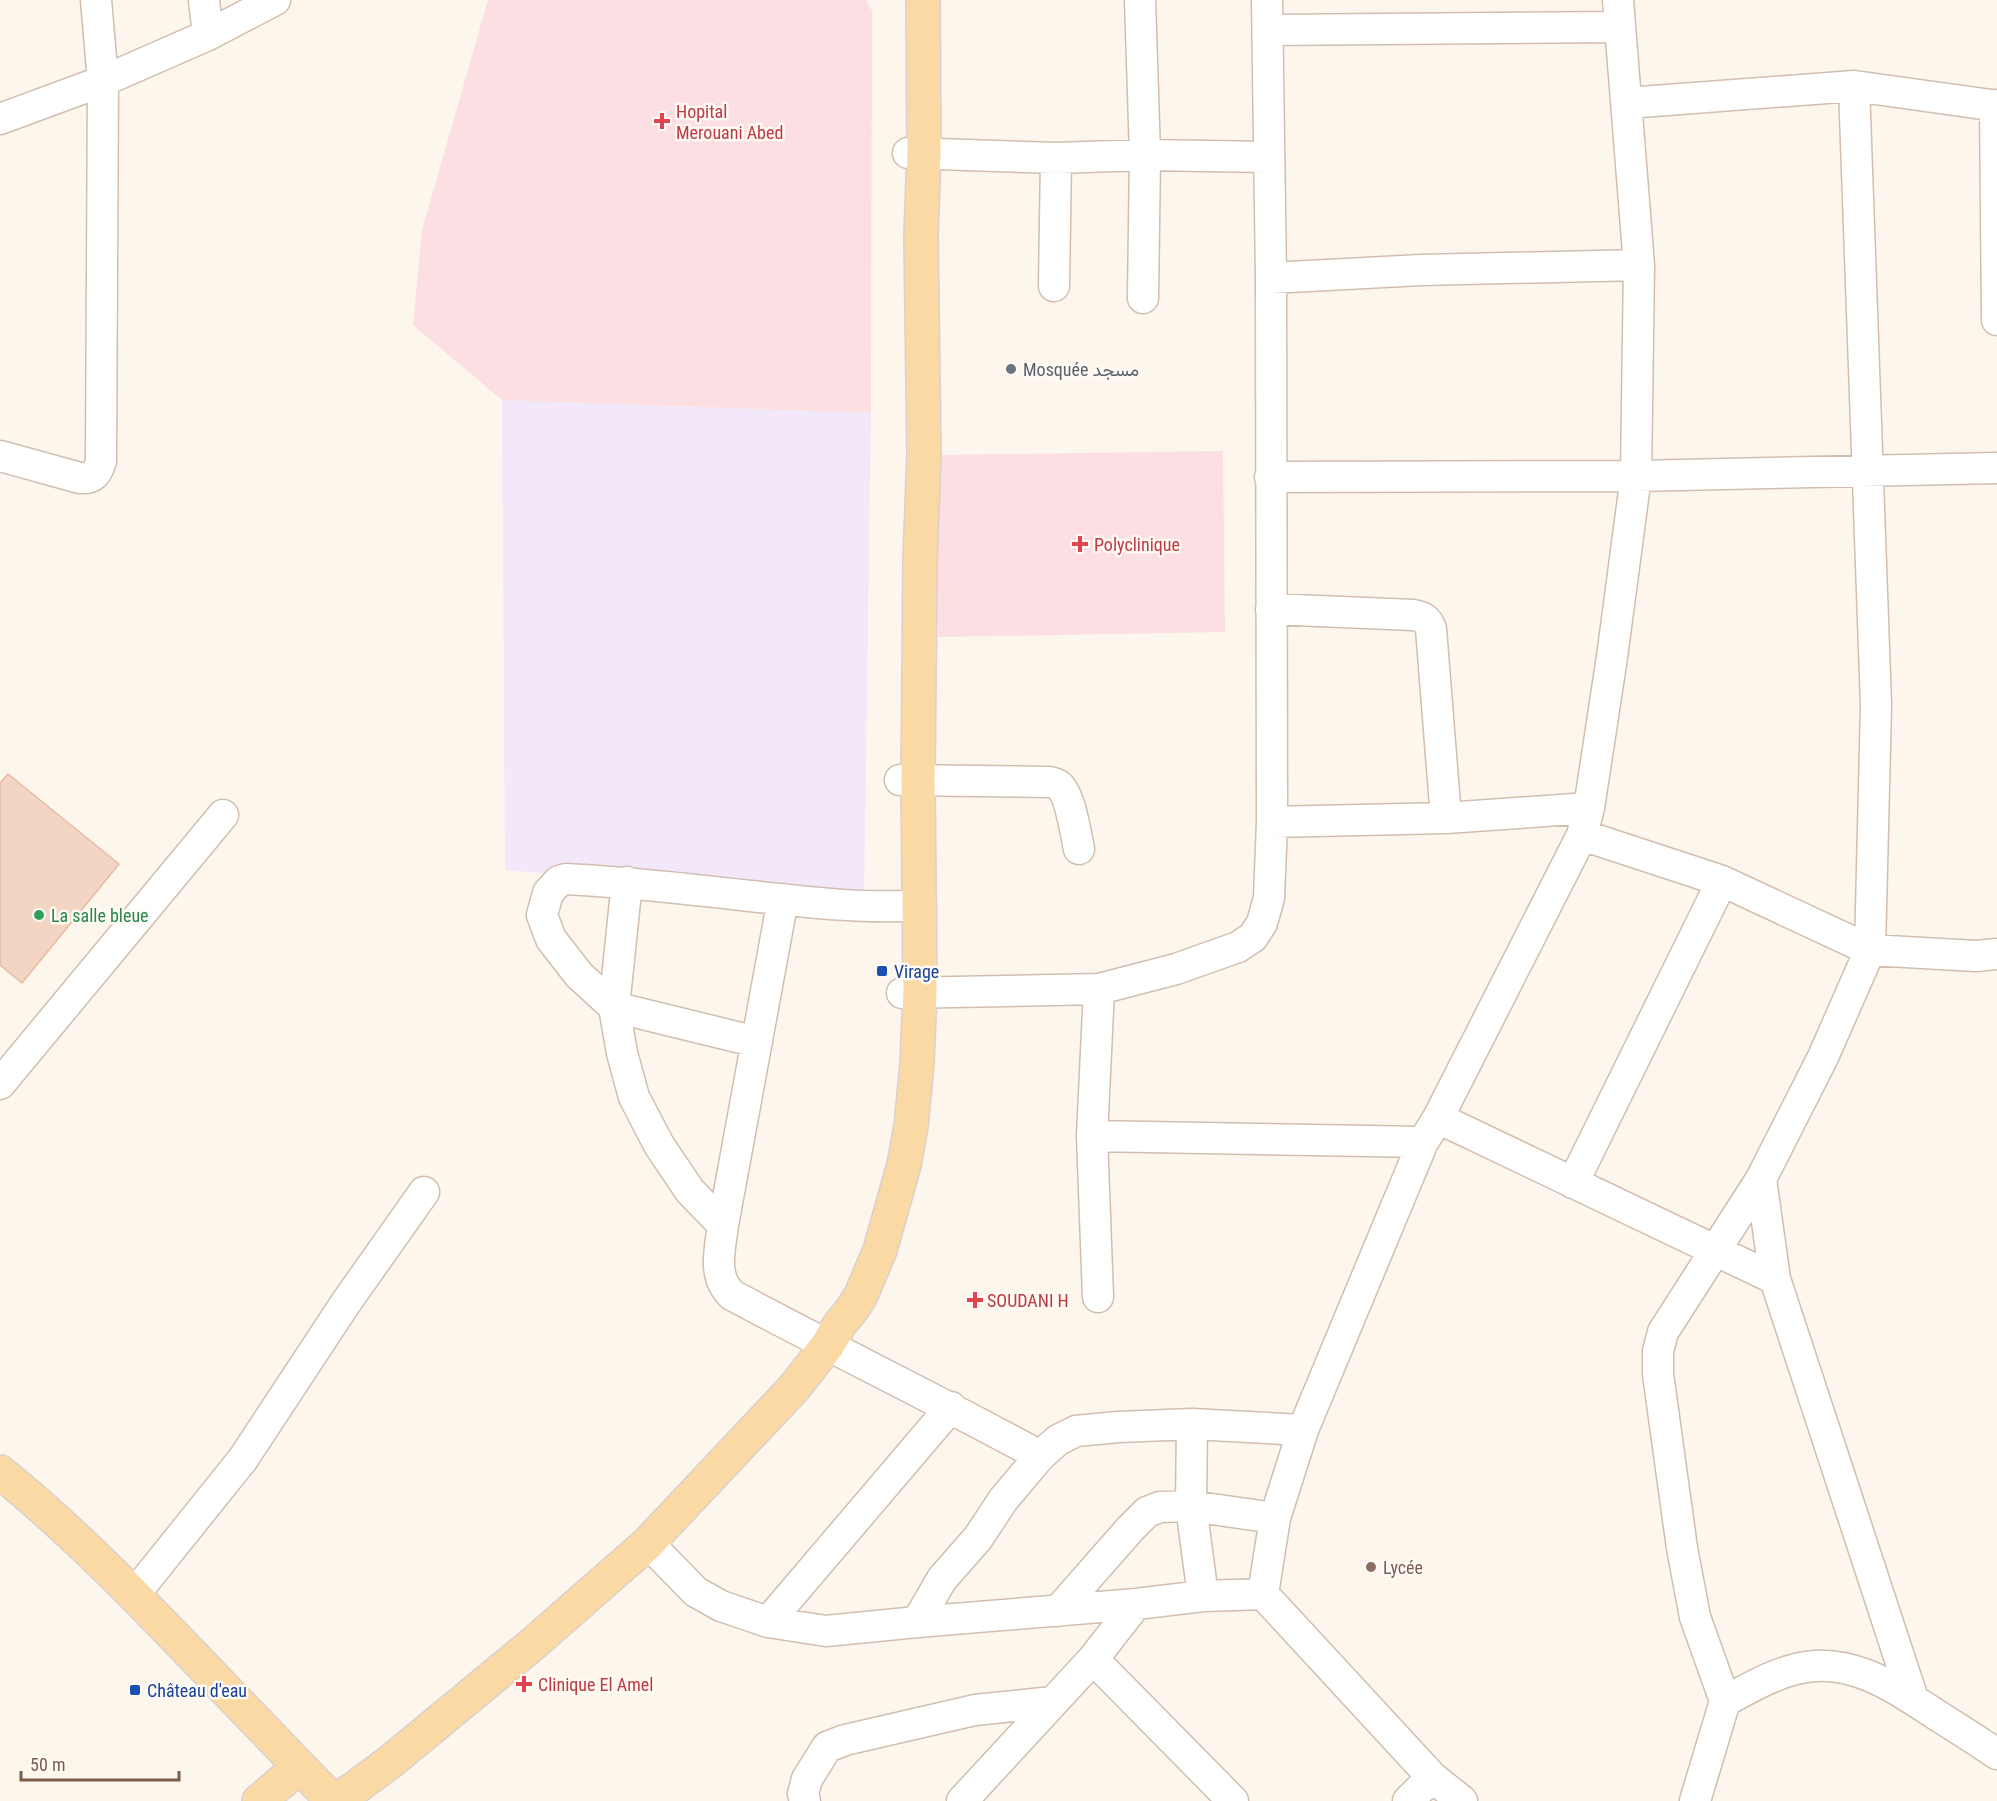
<svg xmlns="http://www.w3.org/2000/svg" width="1997" height="1801" viewBox="0 0 1997 1801" font-family="'Roboto Condensed',Vazirmatn,sans-serif">
	<rect width="100%" height="100%" fill="#fdf6ec"/>
	<path fill="#f3e8fa" d="M502,400L871,413L864,902L505,870Z"/>
	<path fill="#fbdfe3" d="M488,0H866L872,11L871,413L502,400L413,325L422,230Z
		M1223,451L1225,632L938,637L935,455Z"/>
	<path fill="#f3d5c3" stroke="#e6bba3" stroke-width="1.5" d="M8,774L119,864L22,983L0,965V783Z"/>
	<g fill="none" stroke-linecap="round" stroke-linejoin="round">
		<defs>
			<path id="minor" d="M204,0L208,35
				M1140,0L1145,155L1143,298
				M1268,30L1620,27
				M1627,103L1854,86L1997,106
				M1995,105L1997,320
				M0,119L103,81L208,35L275,0
				M908,153L1056,158L1145,155L1269,157
				M1271,278L1421,270L1639,265
				M1054,286L1056,158
				M0,456L80,478C93,479 97,474 101,461L103,81L96,0
				M1270,477L1636,476L1997,468
				M1271,609L1413,615C1424,617 1427,619 1431,629L1446,818
				M900,780L1049,782C1051,782 1057,784 1058,785C1070,793 1076,835 1079,849
				M1272,822L1446,818L1589,808
				M1582,835L1722,881L1870,950L1976,956L1997,954
				M627,882L614,1007L622,1053L634,1097L659,1145L690,1191L723,1225
				M783,899L723,1225C720,1250 712,1276 732,1295C834,1350 938,1400 1040,1456
				M1099,989L1092,1136L1423,1142
				M902,993L1099,989L1176,969L1238,947L1253,937L1262,923L1269,898L1272,822L1271,278L1267,0
				M757,1042L614,1007L579,975L551,939L542,915L548,893L559,881L566,879C628,882 689,889 750,896C800,901 851,908 902,906
				M0,1084L223,815
				M1438,1118L1775,1279L1913,1699
				M1092,1136L1098,1297
				M1761,1179L1775,1279
				M1573,1183L1722,881
				M1192,1424L1191,1506L1203,1596
				M648,1543L696,1592L721,1606L768,1622L826,1631L917,1622L1136,1604L1203,1596L1263,1594L1432,1777L1462,1801
				M1263,1594L1275,1518L1303,1430L1423,1142L1438,1118L1582,835L1589,808L1612,657L1636,476L1639,265L1618,0
				M133,1596L243,1459L345,1304L424,1192
				M1058,1611L1130,1529L1147,1512L1160,1507L1191,1506L1275,1518
				M768,1622L951,1407
				M917,1622L942,1579L978,1538L1003,1500L1040,1456L1058,1440L1076,1431L1118,1427L1192,1424L1303,1430
				M1093,1659L1233,1801
				M1725,1701L1695,1617L1682,1548L1658,1374V1351L1663,1332L1761,1179L1823,1057L1870,950L1876,705L1854,86
				M805,1801L803,1794L807,1779L827,1747L845,1740L975,1710L1052,1702
				M962,1801L1093,1659L1136,1604
				M1408,1801L1432,1777
				M1695,1801L1725,1701C1748,1689 1771,1675 1796,1669C1848,1655 1894,1687 1935,1714C1956,1727 1976,1740 1997,1754"/>
			<path id="major" d="M0,1472C89,1544 168,1630 248,1713C277,1742 304,1773 334,1801
				M259,1801L298,1768
				M337,1801L390,1762L534,1643L648,1543L793,1389L827,1346L840,1324L853,1308L861,1295L880,1250L904,1165L911,1126L917,1064L920,991L918,781L920,561L924,455L921,236L924,153L923,0"/>
		</defs>
		<use href="#minor" stroke="#d1beb0" stroke-width="33"/>
		<use href="#major" stroke="#dad1cd" stroke-width="36"/>
		<use href="#minor" stroke="#fff" stroke-width="30"/>
		<use href="#major" stroke="#fbd9a5" stroke-width="33"/>
	</g>
	<g fill="#e0444e" stroke="#fffaf3" stroke-width="2">
		<path d="M659 112h6v6h6v6h-6v6h-6v-6h-6v-6h6z"/>
		<path d="M1077 535h6v6h6v6h-6v6h-6v-6h-6v-6h6z"/>
		<path d="M972 1291h6v6h6v6h-6v6h-6v-6h-6v-6h6z"/>
		<path d="M521 1675h6v6h6v6h-6v6h-6v-6h-6v-6h6z"/>
	</g>
	<circle fill="#6b7280" stroke="#fffaf3" stroke-width="2" cx="1011" cy="369" r="6"/>
	<circle fill="#2e9e5b" stroke="#fffaf3" stroke-width="2" cx="39" cy="915" r="6"/>
	<g fill="#1a4fb4" stroke="#fffaf3" stroke-width="2">
		<rect x="876" y="965" width="12" height="12" rx="3"/>
		<rect x="129" y="1684" width="12" height="12" rx="3"/>
	</g>
	<circle fill="#8d6e63" stroke="#fffaf3" stroke-width="2" cx="1371" cy="1567" r="6"/>
	<g text-anchor="middle" dominant-baseline="central" stroke-width="5" stroke-linejoin="round" paint-order="stroke">
		<g font-size="18" fill="#be3a42" stroke="#fffaf3" text-anchor="start">
			<text x="676" y="111">Hopital<tspan x="676" dy="21">Merouani Abed</tspan></text>
			<text x="1094" y="544">Polyclinique</text>
			<text x="987" y="1300">SOUDANI H</text>
			<text x="538" y="1684">Clinique El Amel</text>
		</g>
		<g font-size="18" fill="#5b616d" stroke="#fffaf3" text-anchor="start">
			<text x="1023" y="369">Mosquée مسجد</text>
		</g>
		<g font-size="18" fill="#27864d" stroke="#fffaf3" text-anchor="start">
			<text x="51" y="915">La salle bleue</text>
		</g>
		<g font-size="18" fill="#164399" stroke="#fffaf3" text-anchor="start">
			<text x="894" y="971">Virage</text>
			<text x="147" y="1690">Château d'eau</text>
		</g>
		<g font-size="18" fill="#785e54" stroke="#fffaf3" text-anchor="start">
			<text x="1383" y="1567">Lycée</text>
		</g>
	</g>
	<path d="M21 1771v9h158v-9" fill="none" stroke="#7a5c4d" stroke-width="3"/>
	<text x="30" y="1771" font-size="18" fill="#7a5c4d" stroke="#fffaf3" stroke-width="4.5" paint-order="stroke">50 m</text>
</svg>
